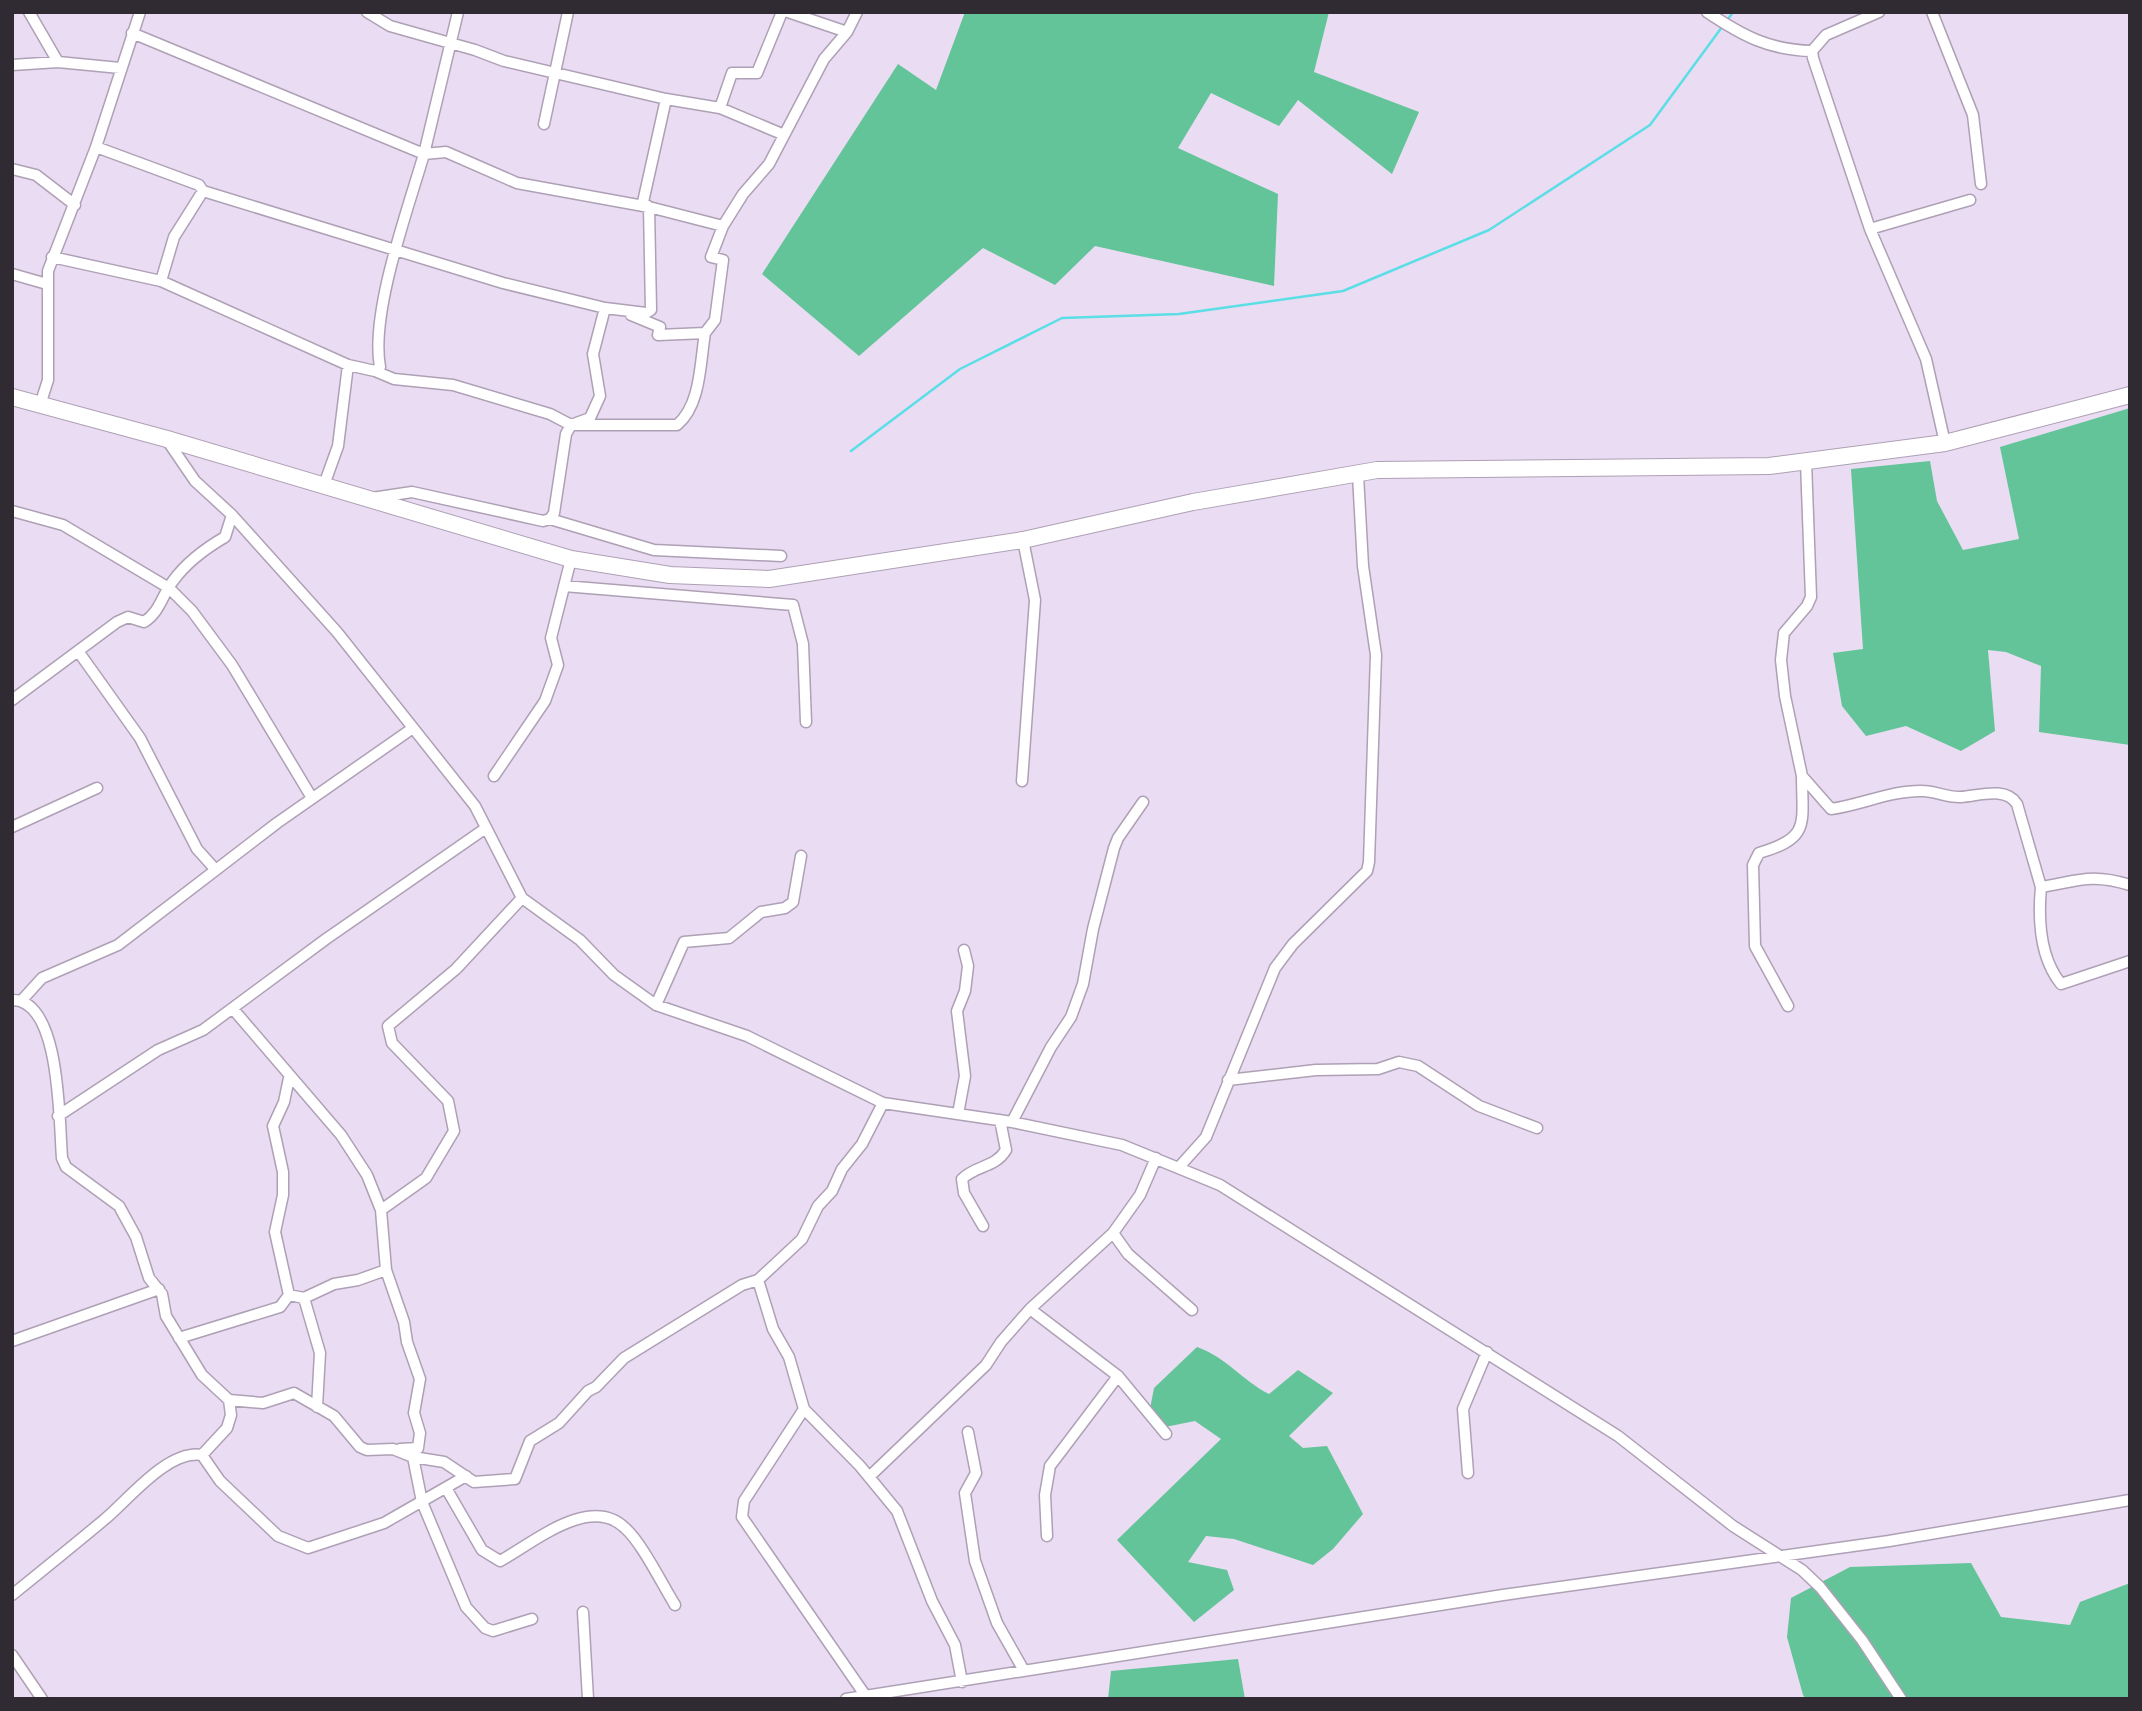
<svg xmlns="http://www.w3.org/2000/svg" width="2142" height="1711" viewBox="0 0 2142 1711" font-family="'PT Sans Narrow',sans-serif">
	<rect width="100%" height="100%" fill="#eadcf2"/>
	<path fill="#62c498" d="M965,12H1329L1314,72L1419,112L1392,174L1298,100L1279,126L1211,93L1178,148L1278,194L1274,286L1095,246L1055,285L983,248L859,356L762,274L898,64L936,90Z
		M2130,408V745L2039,732L2041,666L2006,652L1988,650L1995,731L1961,751L1906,726L1866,736L1842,706L1833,653L1863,649L1851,469L1930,461L1937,501L1963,550L2019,539L2000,447Z
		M1197,1347C1229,1359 1240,1379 1269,1394L1298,1370L1333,1393L1289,1436L1303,1448L1327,1446L1363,1514L1333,1549L1313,1565L1234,1539L1206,1536L1188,1562L1227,1570L1234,1590L1194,1622L1117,1540L1221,1439L1195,1421L1165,1427L1149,1414L1154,1388Z
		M1971,1563L2001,1617L2070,1625L2080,1602L2130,1583V1699H1806L1803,1695L1787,1637L1791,1598L1850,1567Z
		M1238,1659L1245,1699H1108L1111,1671Z"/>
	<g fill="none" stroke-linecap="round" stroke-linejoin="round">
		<path stroke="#5bdee6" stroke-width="2.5" d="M1726,22L1733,12
			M851,451L960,369L1062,318L1179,314L1343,291L1489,230L1650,125L1722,27"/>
		<defs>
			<path id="street" d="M29,12L58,62
				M367,12L390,26L475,50L504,61L666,99
				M458,12L424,154L446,152L517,183L649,207L723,226
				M788,12L847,32
				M1707,12C1743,36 1769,50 1812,51
				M1879,12L1826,35L1812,51L1813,58L1870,229L1926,359L1945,443
				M1932,12L1973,115L1981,184
				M12,65L58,62L120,68
				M720,108L782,134
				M544,124L568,12
				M96,147L199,185L203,191L174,237L161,281
				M12,169L36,175L75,205
				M203,191L503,283L605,308L646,313L651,310L649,207L643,202L666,99L720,108L732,73H757L782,12
				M1870,229L1970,200
				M52,257L161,281L348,365L375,371L380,367C370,313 408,209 424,154L132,33
				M12,274L47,284
				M631,315L660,327L658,335L705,333L715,320L723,260L711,257L723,226L743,194L769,164L824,59L847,32L857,12
				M375,371L394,379L453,385L550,414L571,425H677C701,405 700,363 705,333
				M40,405L48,380V271L96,147L140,12
				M167,440L195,481L232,515L337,632L475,806L522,898L580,940L614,975L656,1005L747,1036L883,1103L1012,1122L1122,1145L1220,1185L1618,1436L1733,1526L1802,1570L1820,1587L1862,1640L1901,1699
				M1806,462L1811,597L1807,606L1784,633L1781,660L1785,696L1802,776L1831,809C1861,805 1892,790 1923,791C1935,791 1948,798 1961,797C1978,796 2006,786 2017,804L2041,887C2078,881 2091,873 2130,885
				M324,485L338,446L348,365
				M372,498L412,492L543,521L550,519L554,513L566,434L571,425L590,418L600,396L593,354L605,308
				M12,511L63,525L169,588L192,611L232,665L312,798
				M550,519L654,550L781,556
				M564,586L793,605L803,644L806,722
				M78,651L140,738L197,849L215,869
				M12,700L117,622L128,617L144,622C160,612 162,595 173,581C186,563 206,548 225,537L232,515
				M494,776L545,701L558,665L551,638L571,559
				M1022,781L1035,600L1023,540
				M12,827L97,788
				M2041,887C2038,919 2040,958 2061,984L2130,961
				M12,1000C61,999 59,1122 62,1158L66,1167L119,1206L136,1237L149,1278L162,1294L166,1316L202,1375L229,1400L231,1415L227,1428L202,1455C168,1449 128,1500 105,1519C74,1545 43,1570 12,1595
				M22,1000L42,978L118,945L277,823L413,728
				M656,1005L684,942L729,938L761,912L785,908L793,902L801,856
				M1788,1006L1755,946L1753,865L1759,853C1811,838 1802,824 1802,776
				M233,1009L341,1135L367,1175L381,1210L386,1270
				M1228,1080L1316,1070L1378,1069L1399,1062L1418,1066L1479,1106L1537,1128
				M958,1114L965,1076L957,1011L965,991L968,966L964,950
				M58,1116L158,1050L203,1030L326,939L486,828
				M1012,1122L1051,1047L1071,1017L1083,984L1093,929L1114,848L1118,838L1143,802
				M1180,1166L1206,1137L1275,968L1293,944L1367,871L1369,862L1376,655L1363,566L1358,475
				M381,1210L426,1178L454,1131L448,1101L392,1043L388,1026L456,969L522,898
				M983,1226L964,1193L962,1179C976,1165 995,1168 1006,1150L1000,1120
				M1113,1233L1128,1254L1192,1310
				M758,1280L773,1329L789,1357L804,1409L860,1466L897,1511L932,1601L955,1645L962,1682
				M289,1295L275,1232L283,1195V1172L273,1126L284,1102L289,1078
				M304,1298L320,1353L317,1407
				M1030,1309L1118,1376L1166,1434
				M179,1338L280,1307L289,1295L304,1298L334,1284L358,1280L386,1270L404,1322L407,1342L420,1379L414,1413L420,1433L418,1448L400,1449
				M12,1341L159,1289
				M229,1400L263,1403L294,1393L334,1416L360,1447L367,1450L393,1449L413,1457L444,1462L474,1482L515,1479L530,1441L559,1423L588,1391L596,1387L624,1358L742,1285L758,1280L802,1239L818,1206L832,1191L842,1169L862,1144L883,1103
				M804,1409L744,1501L742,1517L865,1695
				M968,1432L976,1473L965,1493L975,1561L997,1623L1023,1669
				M202,1455L220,1481L278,1536L308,1548L384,1523L466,1476
				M413,1457L422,1502L466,1607L485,1628L493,1631L532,1619
				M1468,1473L1463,1409L1487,1352
				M869,1477L986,1365L1001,1342L1030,1309L1113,1233L1140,1195L1156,1158
				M446,1488L482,1550L500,1561C533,1543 590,1494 625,1528C642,1543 662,1584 675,1605
				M1047,1536L1045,1495L1050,1466L1118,1376
				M583,1612L588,1699
				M12,1655L42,1699
				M846,1699L1503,1595L1889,1541L2130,1500"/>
			<path id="secondary" d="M12,397L167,439L571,559L670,575L769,579L1023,540L1193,502L1377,470L1769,466L1945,443L2130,395"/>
		</defs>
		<use href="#street" stroke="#aea0b5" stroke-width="13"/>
		<use href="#secondary" stroke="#aea0b5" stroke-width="18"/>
		<use href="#street" stroke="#fff" stroke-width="10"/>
		<use href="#secondary" stroke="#fff" stroke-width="16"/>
	</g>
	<rect width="2142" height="1711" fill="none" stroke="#302a32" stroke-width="28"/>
</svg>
